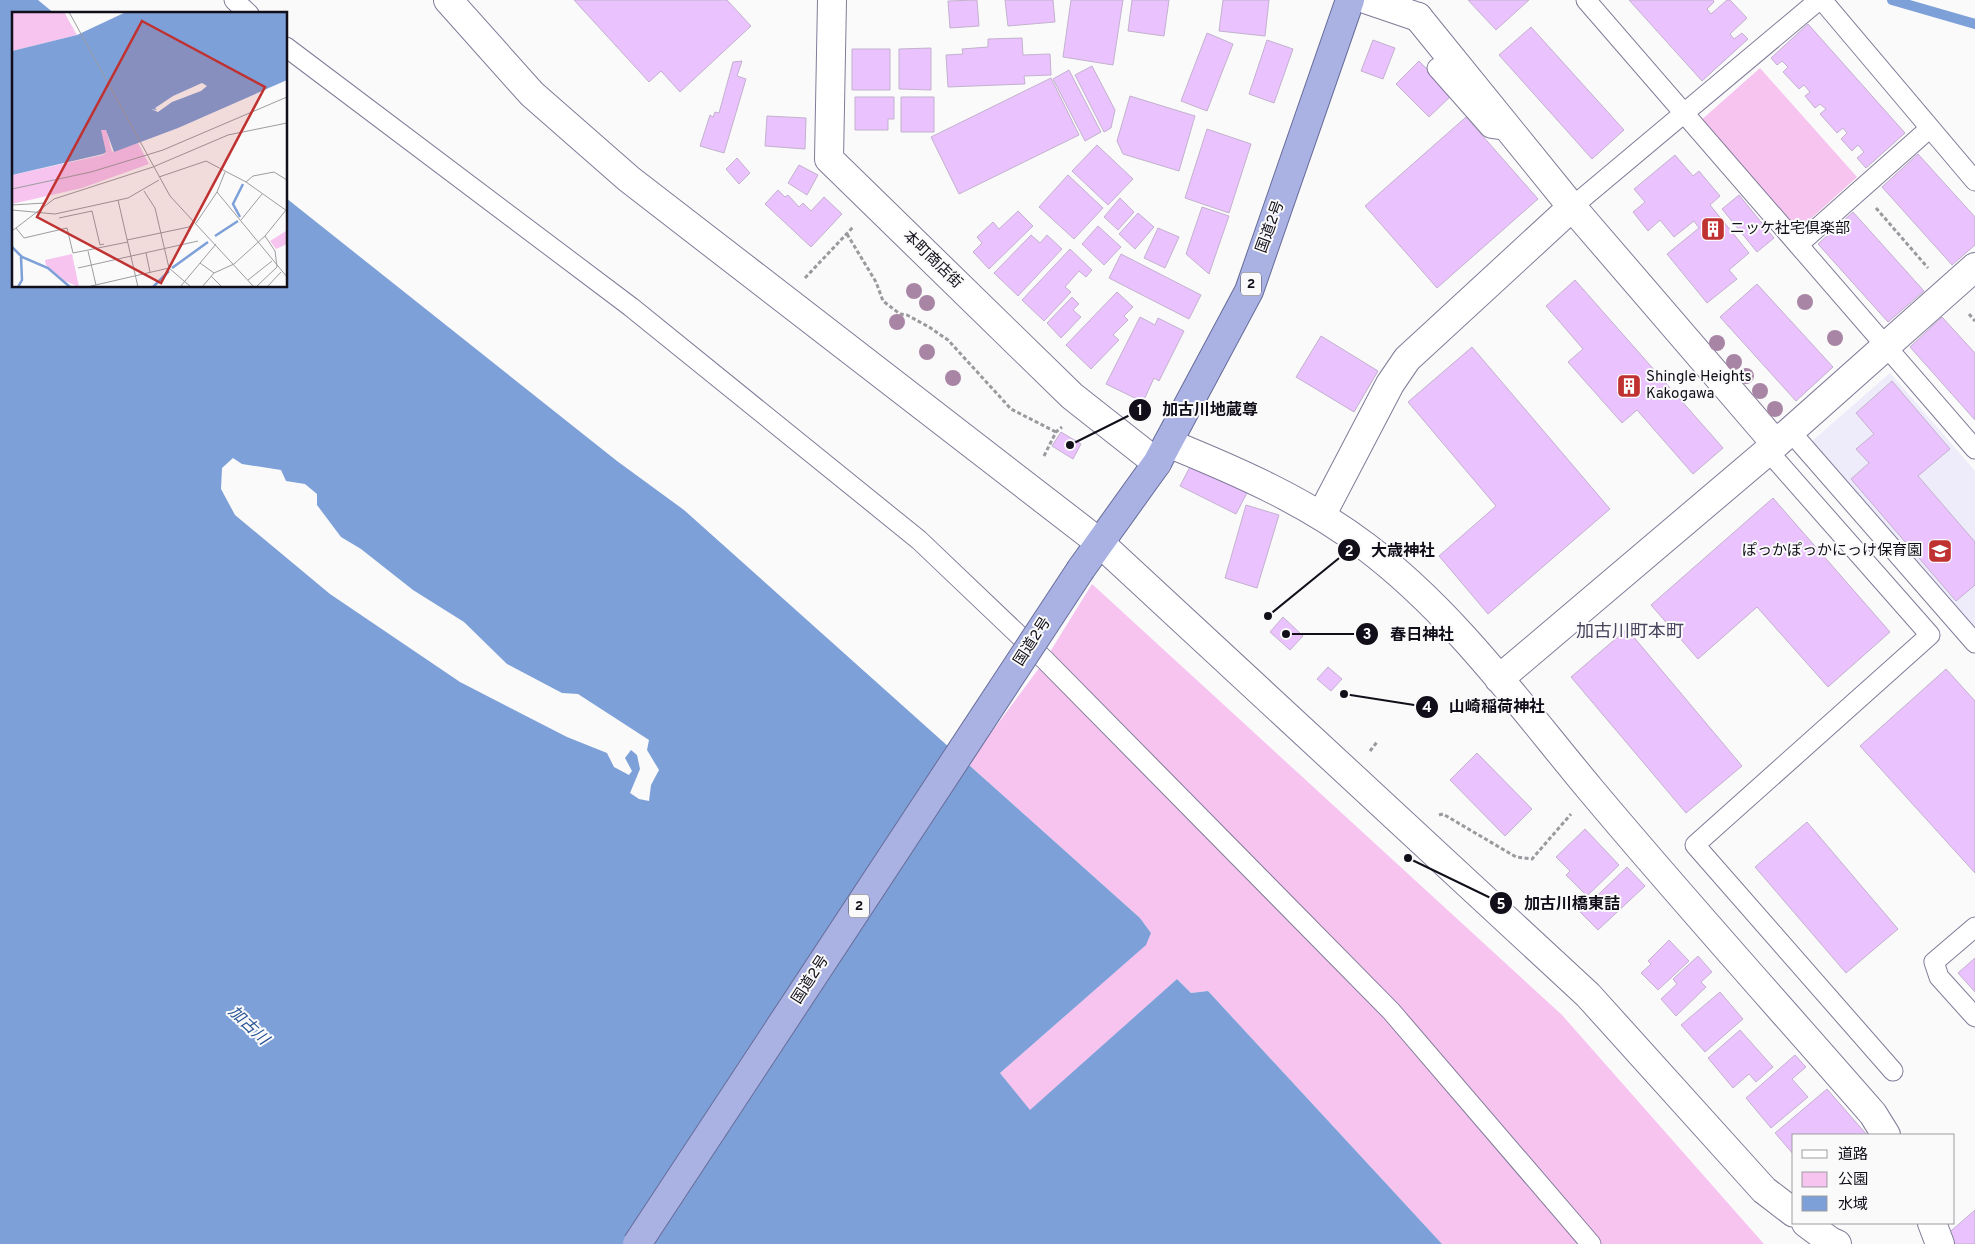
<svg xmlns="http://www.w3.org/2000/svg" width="1975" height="1244" viewBox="0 0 1975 1244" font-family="Overpass,'Noto Sans JP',sans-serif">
	<rect width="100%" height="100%" fill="#fafafa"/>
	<path fill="#eeebfb" d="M1890,373L1975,471V632L1811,442Z"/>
	<path fill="#f6c4ef" d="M1760,68L1857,177L1797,231L1699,122Z
		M1092,584L1562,1015L1764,1244H1442L1208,991L1191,993L1177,979L1030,1111L1000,1073L1145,945L1151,933L1140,918L968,764L1045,660Z"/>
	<path fill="#7da0d8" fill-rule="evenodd" d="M0,0H38L55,14H14V286H286V198L617,461L684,510L1140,918L1151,933L1146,945L1000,1073L1030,1110L1177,979L1191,993L1208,991L1442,1244H0ZM233,458L242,464L281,470L286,481L305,484L317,494V505L341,537L361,549L413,590L464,622L507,664L562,693L578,694L649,740L647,750L659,770L651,785L649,801L639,799L630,793L640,769L637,755L631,750L625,758L632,771L629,775L614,767L607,753L567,737L460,682L330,594L235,515L221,489L222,468Z"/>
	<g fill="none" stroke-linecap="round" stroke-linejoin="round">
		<path stroke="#7da0d8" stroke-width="10" d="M1892,0L1975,24"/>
	</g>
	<path fill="#e9c2fe" stroke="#c3b1ce" d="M574,0H727L751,26L680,92L661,71L649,82Z
		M977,0L979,26L950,28L948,1Z
		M1005,0H1053L1055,22L1008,26Z
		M1071,0H1123L1113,65L1063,57Z
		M1132,0H1169L1164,36L1128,31Z
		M1223,0H1269L1265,36L1219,31Z
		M1468,0H1529L1496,30Z
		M1629,0H1713L1714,2L1707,9L1711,14L1727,0H1730L1747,18L1730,34L1734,39L1742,33L1748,39L1702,81Z
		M1808,24L1905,133L1866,168L1857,158L1864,152L1858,145L1852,151L1841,139L1847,133L1843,128L1837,133L1820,114L1826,109L1820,104L1815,108L1805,96L1810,92L1804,85L1799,89L1783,72L1788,67L1782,61L1777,65L1771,58Z
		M1531,27L1624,130L1592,159L1499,55Z
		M1207,33L1233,44L1207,111L1181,101Z
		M1022,38L1023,55L1050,54L1051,75L1024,76L1025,84L948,87L946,55L963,54L962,49L988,47V39Z
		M1267,40L1293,49L1274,103L1249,94Z
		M1373,40L1395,48L1383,79L1361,71Z
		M931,48V90L899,89V49Z
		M852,49H890V90H852Z
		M742,61L737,76L746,79L724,153L700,146L710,115L713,117L715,112L719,113L733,62Z
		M1419,61L1452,95L1429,117L1396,84Z
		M1092,66L1115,110L1111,128L1104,132L1075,75Z
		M1069,70L1101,132L1085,141L1053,79Z
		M1051,78L1079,135L959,194L931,137Z
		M1130,96L1195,116L1179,171L1123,154L1117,141Z
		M855,97H894V119H888V130H855Z
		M901,97H934V132H901Z
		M767,116L806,118L805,149L765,146Z
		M1466,117L1538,199L1437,288L1365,206Z
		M1207,129L1251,144L1229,213L1185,198Z
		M1097,145L1133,179L1108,205L1072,171Z
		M1918,154L1975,217V245L1952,265L1882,187Z
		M1675,155L1693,176L1699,171L1720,196L1710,205L1749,253L1729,270L1737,279L1707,303L1667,254L1699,228L1694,221L1674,237L1660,220L1648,231L1633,212L1645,202L1634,189Z
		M737,158L750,173L739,184L726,169Z
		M799,165L818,175L807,195L788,183Z
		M1068,175L1103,208L1074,239L1039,207Z
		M778,190L785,197L788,195L799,207L803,203L811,211L824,197L842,214L811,247L765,204Z
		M1739,195L1774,238L1757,252L1722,209Z
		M1120,198L1134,212L1118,230L1104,217Z
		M1202,207L1229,216L1209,274L1186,254Z
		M1018,211L1033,226L989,269L973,252L982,243L977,237L993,222L999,229Z
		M1853,212L1924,291L1888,322L1818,244Z
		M1138,213L1154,227L1135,249L1119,234Z
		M1098,226L1121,247L1104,265L1082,244Z
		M1158,228L1179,237L1165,268L1144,258Z
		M1031,235L1040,243L1047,235L1062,249L1018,296L994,273Z
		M1070,249L1092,270L1086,277L1079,271L1065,287L1071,292L1044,321L1022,300Z
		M1121,254L1201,295L1189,319L1109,278Z
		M1575,280L1723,448L1693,474L1637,410L1622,423L1568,362L1583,349L1546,306Z
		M1757,284L1833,367L1796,401L1720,317Z
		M1117,292L1133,307L1124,316L1128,320L1113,335L1119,340L1091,369L1066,345Z
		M1072,297L1079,304L1073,310L1081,317L1061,338L1047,323Z
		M1140,317L1155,325L1158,318L1184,331L1159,381L1154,378L1143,402L1106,384Z
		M1942,317L1975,353V420L1910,347Z
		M1321,336L1378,371L1354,412L1296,377Z
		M1472,347L1610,509L1488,614L1439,556L1496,506L1408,402Z
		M1892,381L1950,449L1918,476L1975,542V585L1956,601L1851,479L1869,463L1856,449L1874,434L1856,413Z
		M1061,432L1081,444L1073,459L1052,446Z
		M1192,463L1248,491L1236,514L1180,486Z
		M1773,498L1890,632L1828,687L1757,607L1698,659L1651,605Z
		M1246,505L1279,515L1257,588L1225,578Z
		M1283,617L1303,636L1290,650L1270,632Z
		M1627,629L1742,766L1686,813L1571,677Z
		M1328,667L1342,679L1331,691L1317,679Z
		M1946,669L1975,701V873L1860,746Z
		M1477,753L1532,809L1505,836L1450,780Z
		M1807,822L1898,929L1846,973L1755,867Z
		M1585,829L1619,865L1587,896L1566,875L1570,871L1556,857Z
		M1627,867L1645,886L1598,930L1580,912Z
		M1669,940L1689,961L1658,990L1641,973L1651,964L1648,961Z
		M1698,956L1712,972L1701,982L1706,987L1676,1016L1661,999L1677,984L1673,979Z
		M1975,958V992L1958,973Z
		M1720,992L1743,1019L1705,1052L1681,1025Z
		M1740,1030L1773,1067L1756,1082L1749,1074L1733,1088L1708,1058Z
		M1795,1055L1806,1067L1792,1079L1808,1097L1771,1128L1746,1098Z
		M1827,1089L1867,1135H1794V1155L1775,1133Z
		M1975,1210V1244H1950L1944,1237Z"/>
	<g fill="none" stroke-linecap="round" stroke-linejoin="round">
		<defs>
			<path id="service" d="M234,0L249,14
				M1586,0L1975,449
				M1822,0L1975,181
				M286,47L631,307L919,540L1045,660L1391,1011L1591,1244
				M1437,68L1490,128L1511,131
				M1572,207L1819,0
				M1798,245L1930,128
				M1790,431L1975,643
				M1768,451L1930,635L1695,845L1893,1071
				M1975,927L1934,962L1939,977L1975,1017"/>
			<path id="pedestrian" d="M832,0L829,159L1072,396L1157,463
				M1368,0L1418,17"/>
			<path id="minor" d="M1418,17L1572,207L1776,444
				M1168,443C1237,471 1306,501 1365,546C1453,612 1520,705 1590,789C1682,899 1778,1005 1873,1114L1886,1135
				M1321,516L1390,384L1407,359L1572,207
				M1499,679L1768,451L1975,267
				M1932,1223L1940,1244"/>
			<path id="tertiary" d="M448,0L532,94L629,179L1100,543L1588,995L1764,1190L1794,1213
				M1806,1223L1830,1241L1837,1244"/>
			<path id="trunk" d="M1081,569L1157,463L1249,291L1350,0"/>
		</defs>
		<use href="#service" stroke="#817b98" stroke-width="21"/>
		<use href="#pedestrian" stroke="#817b98" stroke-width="30"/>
		<use href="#minor" stroke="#817b98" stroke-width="30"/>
		<use href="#tertiary" stroke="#817b98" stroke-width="30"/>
		<use href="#trunk" stroke="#676c99" stroke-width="30"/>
		<path stroke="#9a999e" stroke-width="3" stroke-dasharray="4 2.5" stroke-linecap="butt" d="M1876,208L1928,268
			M847,234L876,282L883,301L900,314L907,315L929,327L948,340L1011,409L1056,432
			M805,278L854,226
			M1969,314L1975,321
			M1044,456L1056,432L1062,427
			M1370,751L1377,742
			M1439,815L1443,814L1516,857L1532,859L1571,814"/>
		<use href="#service" stroke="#fff" stroke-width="19"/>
		<use href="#pedestrian" stroke="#fff" stroke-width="28"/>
		<use href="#minor" stroke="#fff" stroke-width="28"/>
		<use href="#tertiary" stroke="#fff" stroke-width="28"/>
		<use href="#trunk" stroke="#aab2e4" stroke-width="28"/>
		<defs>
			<path id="trunk-bridge" d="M637,1244L1081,569"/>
		</defs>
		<use href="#trunk-bridge" stroke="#676c99" stroke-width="30" stroke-linecap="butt"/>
		<use href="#trunk-bridge" stroke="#aab2e4" stroke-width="28"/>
	</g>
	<g fill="#a985a5">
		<circle cx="914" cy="291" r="8"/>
		<circle cx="1805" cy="302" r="8"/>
		<circle cx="927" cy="303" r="8"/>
		<circle cx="897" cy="322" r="8"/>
		<circle cx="1835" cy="338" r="8"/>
		<circle cx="1717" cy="343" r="8"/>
		<circle cx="927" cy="352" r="8"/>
		<circle cx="1734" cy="362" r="8"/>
		<circle cx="1746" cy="376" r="8"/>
		<circle cx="953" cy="378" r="8"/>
		<circle cx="1760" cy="391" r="8"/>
		<circle cx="1775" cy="409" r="8"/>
	</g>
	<defs>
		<symbol id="building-square" viewBox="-11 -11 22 22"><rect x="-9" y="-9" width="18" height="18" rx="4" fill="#c03131" stroke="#fafafa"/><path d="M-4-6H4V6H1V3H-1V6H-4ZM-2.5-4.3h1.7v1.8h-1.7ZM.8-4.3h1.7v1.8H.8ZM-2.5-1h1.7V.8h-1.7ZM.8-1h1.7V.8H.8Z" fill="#fff"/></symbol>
		<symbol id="school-square" viewBox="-11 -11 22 22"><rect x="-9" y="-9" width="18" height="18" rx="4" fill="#c03131" stroke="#fafafa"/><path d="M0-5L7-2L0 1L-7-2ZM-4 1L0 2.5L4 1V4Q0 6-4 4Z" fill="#fff"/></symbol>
	</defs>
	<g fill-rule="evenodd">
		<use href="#building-square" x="1699" y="215" width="28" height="28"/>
		<use href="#building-square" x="1615" y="372" width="28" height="28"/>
		<use href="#school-square" x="1926" y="537" width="28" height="28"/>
	</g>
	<g text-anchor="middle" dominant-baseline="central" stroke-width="4" stroke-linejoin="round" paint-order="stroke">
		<g fill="#fafafa" stroke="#58565d" stroke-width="1">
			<rect x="1241" y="272.5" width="20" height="23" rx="4"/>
			<rect x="849" y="894.5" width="20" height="23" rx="4"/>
		</g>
		<g font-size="14" font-weight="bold" fill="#120f1a">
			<text x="1251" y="284">2</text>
			<text x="859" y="906">2</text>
		</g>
		<g font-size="15" fill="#120f1a" stroke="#fafafa">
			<text transform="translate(1271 227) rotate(-70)">国道2号</text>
			<text transform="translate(932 260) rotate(44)">本町商店街</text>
			<text transform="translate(1033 642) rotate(-57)">国道2号</text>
			<text transform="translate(811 980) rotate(-57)">国道2号</text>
		</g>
		<g font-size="15" fill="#120f1a" stroke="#fafafa" text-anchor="start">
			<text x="1730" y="229">ニッケ社宅倶楽部</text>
			<text x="1646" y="377">Shingle Heights<tspan x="1646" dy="17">Kakogawa</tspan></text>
			<text x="1922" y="551" text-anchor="end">ぽっかぽっかにっけ保育園</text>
		</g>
		<g font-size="16" font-style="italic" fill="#285397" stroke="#fafafa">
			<text transform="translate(248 1026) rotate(43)">加古川</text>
		</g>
		<g font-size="18" fill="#49435e" stroke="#fafafa">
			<text x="1630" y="632">加古川町本町</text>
		</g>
	</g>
	<g transform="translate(12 12)">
		<rect width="275" height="275" fill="#fafafa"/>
		<path d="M0,0H52L65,23L0,39ZM94,117L100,140L126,131L137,152L70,176L0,192V163L91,143L94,140L88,118ZM274,219L275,232L264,237L258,229ZM60,242L67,275L53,269L34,253L33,248Z" fill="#f6c4ef"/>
		<path d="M114,0H275V68L166,116L102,140L94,118H89L94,140L91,142L0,163V39L65,23ZM190,71L195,74L189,79L160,90L146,100L139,97L145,98L143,96L161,84Z" fill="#7da0d8" fill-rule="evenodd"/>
		<path fill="none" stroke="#7da0d8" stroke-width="2.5" d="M228,205L221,192L231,172M203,224L226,209M0,235L10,245L36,256L58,275M160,256L196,230M6,275L10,268L9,245M141,275L157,259"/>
		<path fill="none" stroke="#9d9ca0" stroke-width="1" d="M57,0L158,184L242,275M147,165L194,149L234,170L275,199M234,170L241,164L262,160L275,168M0,177L79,160L151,138L275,85M132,179L143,196L157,256L179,275M205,180L275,265M106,188L126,275M0,193L33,191M0,198L43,202L116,186L147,168M47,206L80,199L88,233L92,232M229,208L250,182M184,211L205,180L213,160M4,216L12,226L55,216L61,241L116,230M0,219L42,187L141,155L216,123L275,111M115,228L177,215L181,210M76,239L84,273M134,241L138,260M188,251L202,261M66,256L186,229M199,264L210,275M236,268L260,249M75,275L157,256M168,275L204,232M190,275L202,261L222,252L253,224L274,198M244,275L265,255L263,239L253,224M255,275L269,260"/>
		<path fill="#c03131" fill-opacity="0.15" stroke="#c03131" stroke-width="2.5" d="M130,9L253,75L149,271L25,205Z"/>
		<rect width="275" height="275" fill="none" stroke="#120f1a" stroke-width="2.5"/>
	</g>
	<path fill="none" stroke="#120f1a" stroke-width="2" d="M1070 445L1140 410M1268 616L1349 550M1286 634L1367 634M1344 694L1427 707M1408 858L1501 903"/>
	<g fill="#120f1a" stroke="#fafafa" stroke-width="2">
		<circle cx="1070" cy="445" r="5"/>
		<circle cx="1268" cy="616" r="5"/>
		<circle cx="1286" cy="634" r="5"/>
		<circle cx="1344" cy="694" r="5"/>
		<circle cx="1408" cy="858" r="5"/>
		<circle cx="1140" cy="410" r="12"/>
		<circle cx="1349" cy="550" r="12"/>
		<circle cx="1367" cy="634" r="12"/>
		<circle cx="1427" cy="707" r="12"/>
		<circle cx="1501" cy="903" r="12"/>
	</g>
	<g font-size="15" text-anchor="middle" font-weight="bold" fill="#fff">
		<text x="1140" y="415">1</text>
		<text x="1349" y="556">2</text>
		<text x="1367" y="639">3</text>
		<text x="1427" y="712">4</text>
		<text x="1501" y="909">5</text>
	</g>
	<g font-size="16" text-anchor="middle" font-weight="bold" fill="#120f1a" stroke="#fafafa" stroke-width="4" stroke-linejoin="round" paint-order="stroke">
		<text x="1210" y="415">加古川地蔵尊</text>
		<text x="1403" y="556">大歳神社</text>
		<text x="1422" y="640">春日神社</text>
		<text x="1497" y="712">山崎稲荷神社</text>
		<text x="1572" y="909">加古川橋東詰</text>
	</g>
	<rect x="1792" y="1134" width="162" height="90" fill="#fafafa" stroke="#9d9ca0"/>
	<rect x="1802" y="1150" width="25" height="8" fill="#ffffff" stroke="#9d9ca0"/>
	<text x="1838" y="1159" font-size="15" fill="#120f1a">道路</text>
	<rect x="1802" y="1172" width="25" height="15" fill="#f6c4ef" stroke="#9d9ca0"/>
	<text x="1838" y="1184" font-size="15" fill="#120f1a">公園</text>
	<rect x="1802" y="1196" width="25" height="15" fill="#7da0d8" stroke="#9d9ca0"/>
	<text x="1838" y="1209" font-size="15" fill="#120f1a">水域</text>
</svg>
